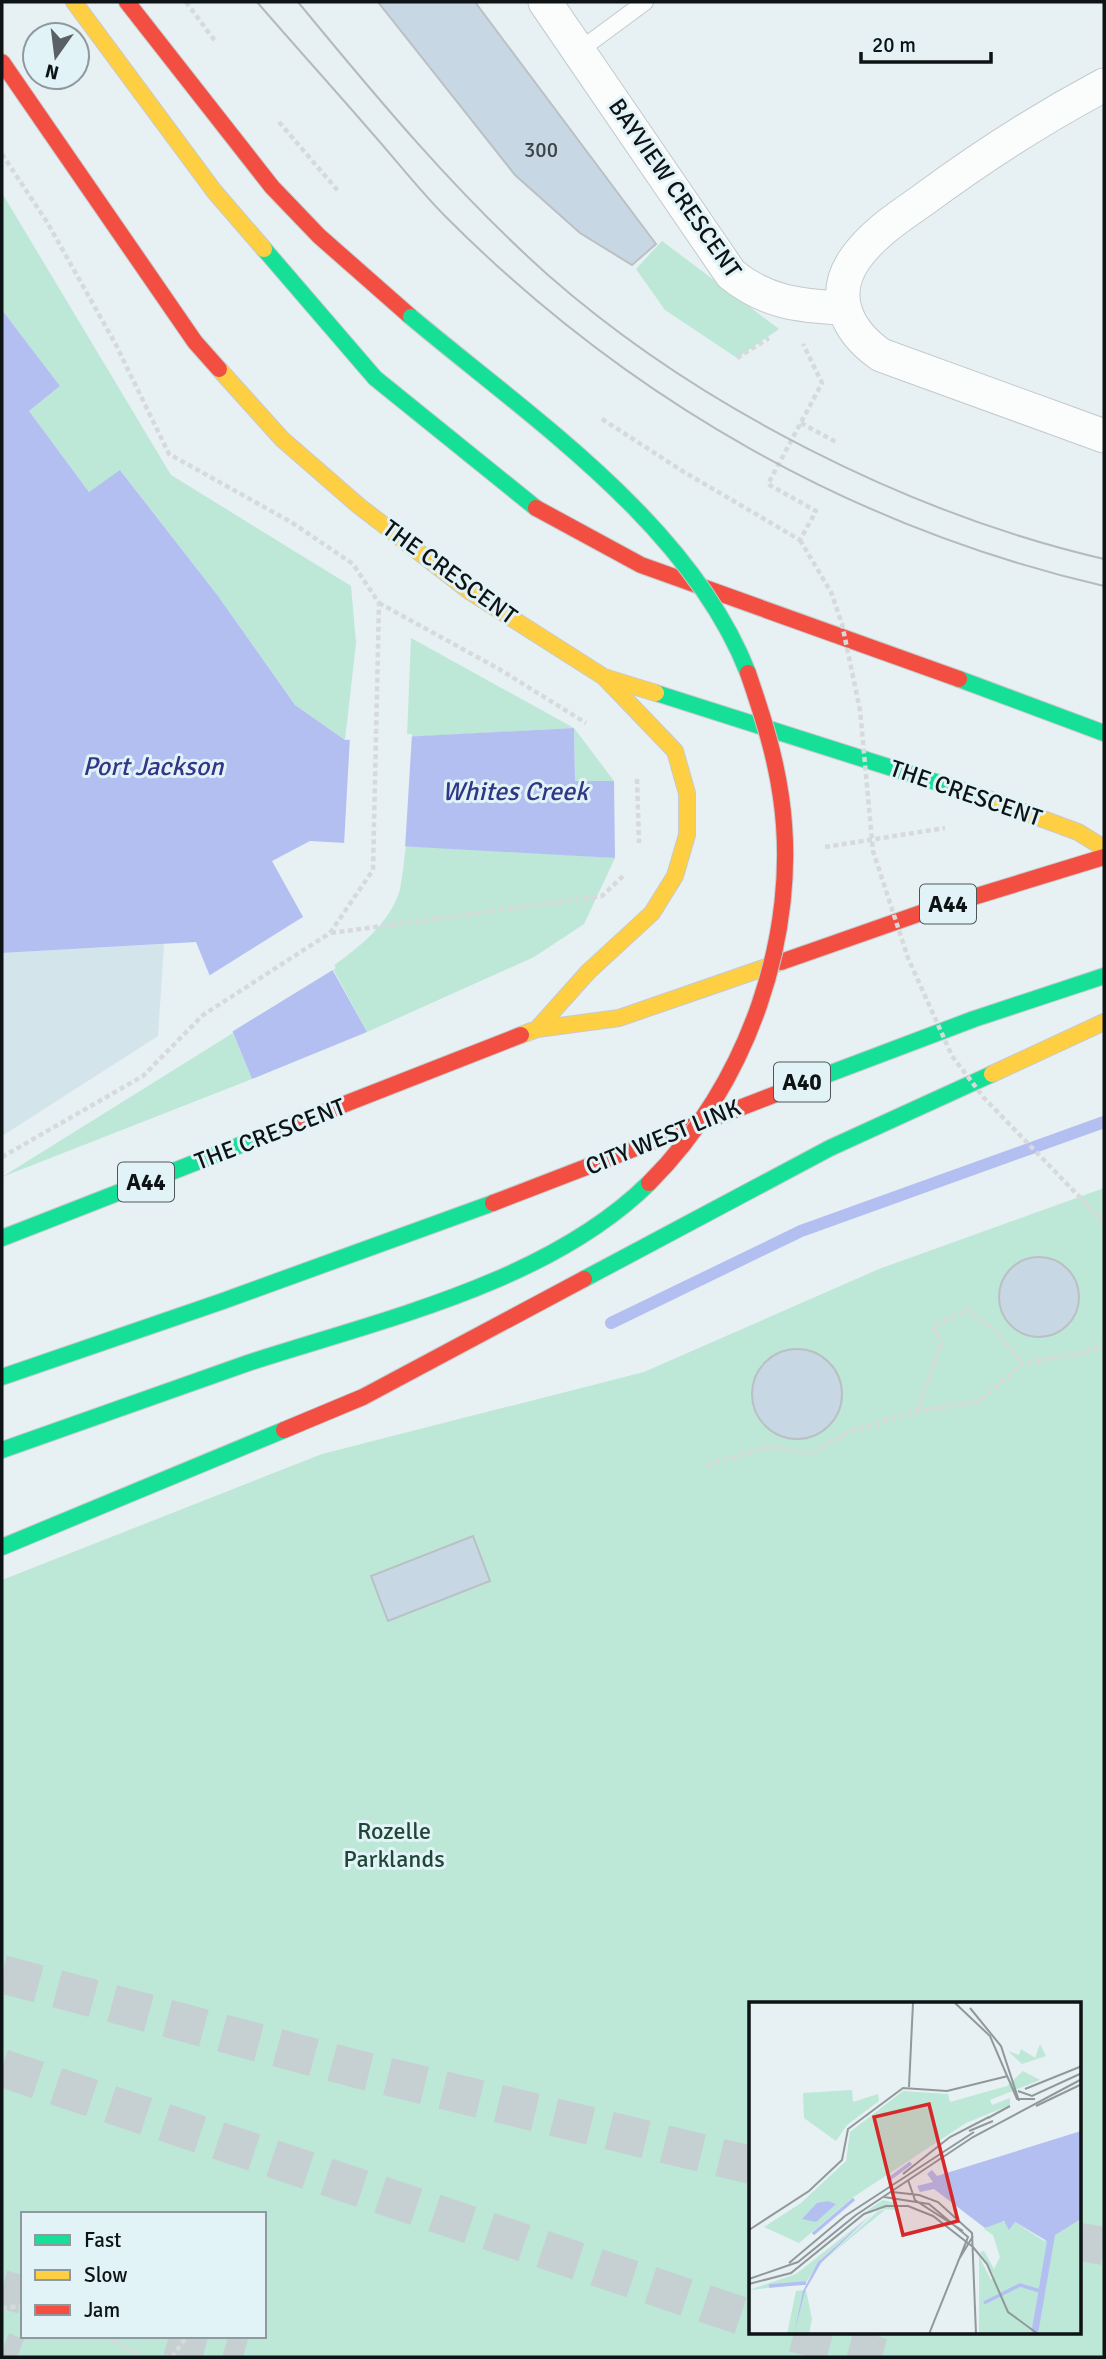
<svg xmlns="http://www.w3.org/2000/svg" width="1106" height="2359" viewBox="0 0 1106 2359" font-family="Signika,sans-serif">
	<rect width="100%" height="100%" fill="#e7f0f3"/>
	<path fill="#d3e4ea" d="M164,944L158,1036L2,1136V953Z"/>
	<path fill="#bde7d7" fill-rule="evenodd" d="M2,193L171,475L351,586L356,643L345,740L295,705L218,596L121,471L89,492L29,411L60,386L2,310Z
		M662,241L779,329L737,358L665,310L636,269Z
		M411,638L574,728L614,781H575L574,728L407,737Z
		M406,845L615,858L584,924L534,957L367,1032L332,967C358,948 391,923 400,889C403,875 404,860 406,845Z
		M233,1033L252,1079L2,1177Z
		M1104,1188V2357H2V1580L322,1454L644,1372L879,1269ZM751,2004H1080V2333H751ZM23,2214H264V2336H23Z"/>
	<path fill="#b4bff1" d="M2,310L60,386L29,411L89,492L120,470L218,596L295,705L345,740L574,728L575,781H614L615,858L310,841L272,861L367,1032L252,1079L196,942L2,953Z"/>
	<path fill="#e7f0f3" d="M412,734L405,849L344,845L350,736Z
		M306,915L336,968L230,1033L207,977Z"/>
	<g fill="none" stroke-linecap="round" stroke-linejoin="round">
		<path stroke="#b4bff1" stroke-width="12" d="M611,1323L801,1231L1104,1122"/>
	</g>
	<path fill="#c7d7e3" stroke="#bac0c3" stroke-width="2" d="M378,2H475L656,244L632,265L580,233L515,175Z
		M999 1297a40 40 0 1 1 80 0a40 40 0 1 1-80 0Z
		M752 1394a45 45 0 1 1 90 0a45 45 0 1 1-90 0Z
		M473,1536L490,1581L388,1621L371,1576Z"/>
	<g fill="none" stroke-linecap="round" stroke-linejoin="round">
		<path stroke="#c6cfd2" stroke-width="38" stroke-dasharray="38 19" stroke-linecap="butt" d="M2,1974L353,2068L751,2165
			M2,2068L751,2319
			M1080,2242L1104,2246
			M2,2289L23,2295
			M794,2333L882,2357
			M169,2336L243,2357
			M2,2351L17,2357"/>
		<defs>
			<path id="lane" d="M580,50L645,2"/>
			<path id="street" d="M545,2L731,274C765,302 799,306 842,308
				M1104,85C1040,119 981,157 923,200C899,217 872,234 855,259C829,296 848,332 881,355L1104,436"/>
			<path id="fast" d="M264,249L375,378L536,508
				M959,679L1104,733
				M656,693L983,797
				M802,1084L974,1019L1104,976
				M2,1238L276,1131
				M584,1279L830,1148L992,1074
				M2,1377L223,1301L493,1203
				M2,1450L248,1363
				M2,1547L284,1430"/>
			<path id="slow" d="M74,2L214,191L264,249
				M219,369L282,439L359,506L469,591L604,677L656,693
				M983,797L1078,832L1104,848
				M537,1029L588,972L652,913L675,876L687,835V793L675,751L604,677
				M521,1035L537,1029L619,1018L781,962
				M992,1074L1104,1022"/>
			<path id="jam" d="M127,2L272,187L319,236L411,317
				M2,62L195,342L219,369
				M536,508L641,565L959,679
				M781,962L921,913L1104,857
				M276,1131L521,1035
				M493,1203L802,1084
				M284,1430L363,1397L584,1279"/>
		</defs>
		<use href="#lane" stroke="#c4cacd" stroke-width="18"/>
		<use href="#street" stroke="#c4cacd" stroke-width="35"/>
		<use href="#fast" stroke="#c6cacc" stroke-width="18"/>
		<use href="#slow" stroke="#c6cacc" stroke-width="18"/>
		<use href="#jam" stroke="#c6cacc" stroke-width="18"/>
		<path stroke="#d7dada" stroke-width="4.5" stroke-dasharray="5 3.5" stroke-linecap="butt" d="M186,2L215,41
			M279,122L339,192
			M2,154L47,222L115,343L169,454L291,522L353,564L379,603L373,870L330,933L203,1015L143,1076L2,1157
			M737,358L769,338
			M602,419L684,472L800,540L816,511L768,484L822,383L803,344
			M801,423L836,442
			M379,603L499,669L586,723
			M637,779L639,843
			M825,847L945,828
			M331,933L602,896L623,876
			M1100,1218L1104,1221
			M917,1411L941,1344L933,1326L968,1310L996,1332L1023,1363
			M707,1465L770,1446L811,1454L849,1432L917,1411L979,1402L1023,1363L1082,1353L1104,1344
			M2,2308L23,2306
			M103,2336L145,2357
			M172,2357L187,2336"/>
		<use href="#lane" stroke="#fbfdfd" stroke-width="16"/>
		<use href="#street" stroke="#fbfdfd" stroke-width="33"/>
		<use href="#fast" stroke="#16e098" stroke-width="16"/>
		<use href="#slow" stroke="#ffcf43" stroke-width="16"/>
		<use href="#jam" stroke="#f24e42" stroke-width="16"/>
		<path stroke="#b7babb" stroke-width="2" d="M257,2C295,46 334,89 372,133C396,160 419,190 445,216C627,399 853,528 1104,586
			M298,2C377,98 455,192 548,275C698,407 910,514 1104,559"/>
		<defs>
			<path id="fast-bridge" d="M411,317C530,417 690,524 748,673
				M248,1363C380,1320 548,1283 649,1183"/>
			<path id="jam-bridge" d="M649,1183C747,1086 801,934 781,797C775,754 762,714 748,673"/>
		</defs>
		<use href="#fast-bridge" stroke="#c6cacc" stroke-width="18" stroke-linecap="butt"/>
		<use href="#jam-bridge" stroke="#c6cacc" stroke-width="18" stroke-linecap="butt"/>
		<path stroke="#d7dada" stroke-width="4.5" stroke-dasharray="5 3.5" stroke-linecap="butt" d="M800,540L831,592L842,624L860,710L873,851L908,958L952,1056L985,1099L1100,1218"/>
		<use href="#fast-bridge" stroke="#16e098" stroke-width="16"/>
		<use href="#jam-bridge" stroke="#f24e42" stroke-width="16"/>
	</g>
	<g text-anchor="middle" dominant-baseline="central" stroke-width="6" stroke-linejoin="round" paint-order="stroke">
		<g font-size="21" fill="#3c4448">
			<text x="541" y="150">300</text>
		</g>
		<g fill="#e2f3f8" stroke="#4e5659" stroke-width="2">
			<rect x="920" y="884.5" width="56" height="39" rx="5"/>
			<rect x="774" y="1062.5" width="56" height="39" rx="5"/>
			<rect x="118" y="1162.5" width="56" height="39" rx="5"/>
		</g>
		<g font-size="23" font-weight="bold" fill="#0e1315">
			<text x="948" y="904">A44</text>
			<text x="802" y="1082">A40</text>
			<text x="146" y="1182">A44</text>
		</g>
		<g font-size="24" fill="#0e1315" stroke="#e2f3f8">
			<text transform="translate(675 188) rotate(55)">BAYVIEW CRESCENT</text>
			<text transform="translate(450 572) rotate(36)">THE CRESCENT</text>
			<text transform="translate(966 793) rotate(19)">THE CRESCENT</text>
			<text transform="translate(270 1134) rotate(-21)">THE CRESCENT</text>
			<text transform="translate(663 1137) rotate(-22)">CITY WEST LINK</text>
		</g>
		<g font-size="24" fill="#204736" stroke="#e2f3f8">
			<text x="394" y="1831">Rozelle<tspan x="394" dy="28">Parklands</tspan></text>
		</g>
		<g font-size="26" font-style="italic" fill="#333687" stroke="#e2f3f8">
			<text x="153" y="767">Port Jackson</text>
			<text x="515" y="792">Whites Creek</text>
		</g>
	</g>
	<g transform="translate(749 2002)">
		<rect width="332" height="332" fill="#e7f0f3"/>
		<path d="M291,42L297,54L273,62L259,49L270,53L272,47L286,56ZM274,69L291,78L241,98L243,103L261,96V103L217,121L103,196L50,241L15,225L52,201L97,159L101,130L154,89L199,92L201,100L258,84ZM103,88L104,100L129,92L130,99L98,123L87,139L55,116L54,91ZM134,198L146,201V208L137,207L75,258L129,209L137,207L127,206L109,215ZM123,212L72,257L56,282L0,288L47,272ZM332,217V332L289,331L297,277L291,280L282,332L230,331V254L242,278L245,274L231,250L235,249L245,267L251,255L244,233L235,227L248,220H266L295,239ZM57,288L63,317L60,332H38L47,289Z" fill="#bde7d7"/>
		<path d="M332,129V217L306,233L289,332H282L298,239L266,220L260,228L255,219L236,226L185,187L171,190L168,184L184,180L178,172L183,168L188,174ZM79,199L87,202L67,220L53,217L68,201ZM123,212L72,261L56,289L45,332L54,289L69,260Z" fill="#b4bff1"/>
		<path fill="none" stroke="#b4bff1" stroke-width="3.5" d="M139,178L162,161M64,232L105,197M20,284L57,281M235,301L271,283L291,289"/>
		<path fill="none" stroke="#90989a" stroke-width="2" d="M206,1L241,34L268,97H286M221,6L252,44L270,99M160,85L164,1M276,87L333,64M269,89L283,94L333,71M287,104L333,82M239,116L261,104M220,129L244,119M154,172L201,135L240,115M159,178L166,198L214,229M143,190L170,193L189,200L223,231L227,332M135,195L180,202L219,235L180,332M0,228L60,189L93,158L99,127L154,86L198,89L259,74M209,259L224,234M40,261L96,214L225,130M0,277L49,260L107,213L224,135L333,77M0,282L42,271L115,212L137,204H159L184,214L224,245L238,262L259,310L289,332"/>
		<path fill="#d62828" fill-opacity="0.15" stroke="#d62828" stroke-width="3.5" d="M180,102L209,219L154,233L125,115Z"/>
		<rect width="332" height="332" fill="none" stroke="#0e1315" stroke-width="3.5"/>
	</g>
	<rect width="1106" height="2359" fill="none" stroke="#0e1315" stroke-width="7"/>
	<rect x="21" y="2212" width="245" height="126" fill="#e2f3f8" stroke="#8d999d" stroke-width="2"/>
	<rect x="35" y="2235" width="35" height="10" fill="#16e098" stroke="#8d999d" stroke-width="2"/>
	<text x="84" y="2247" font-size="21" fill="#0e1315">Fast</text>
	<rect x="35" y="2270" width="35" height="10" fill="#ffcf43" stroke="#8d999d" stroke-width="2"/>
	<text x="84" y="2282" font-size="21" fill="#0e1315">Slow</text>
	<rect x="35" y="2305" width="35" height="10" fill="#f24e42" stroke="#8d999d" stroke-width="2"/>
	<text x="84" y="2317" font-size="21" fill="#0e1315">Jam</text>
	<g transform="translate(56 56) rotate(194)"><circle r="33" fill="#e2f3f8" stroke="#8d999d" stroke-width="2"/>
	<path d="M0-5L12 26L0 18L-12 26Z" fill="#5a6063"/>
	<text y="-10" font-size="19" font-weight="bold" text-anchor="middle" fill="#0e1315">N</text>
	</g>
	<path d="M861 52v10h130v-10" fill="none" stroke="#0e1315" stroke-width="3.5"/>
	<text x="872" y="52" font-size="21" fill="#0e1315" stroke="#e2f3f8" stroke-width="5" paint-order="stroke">20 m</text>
</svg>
